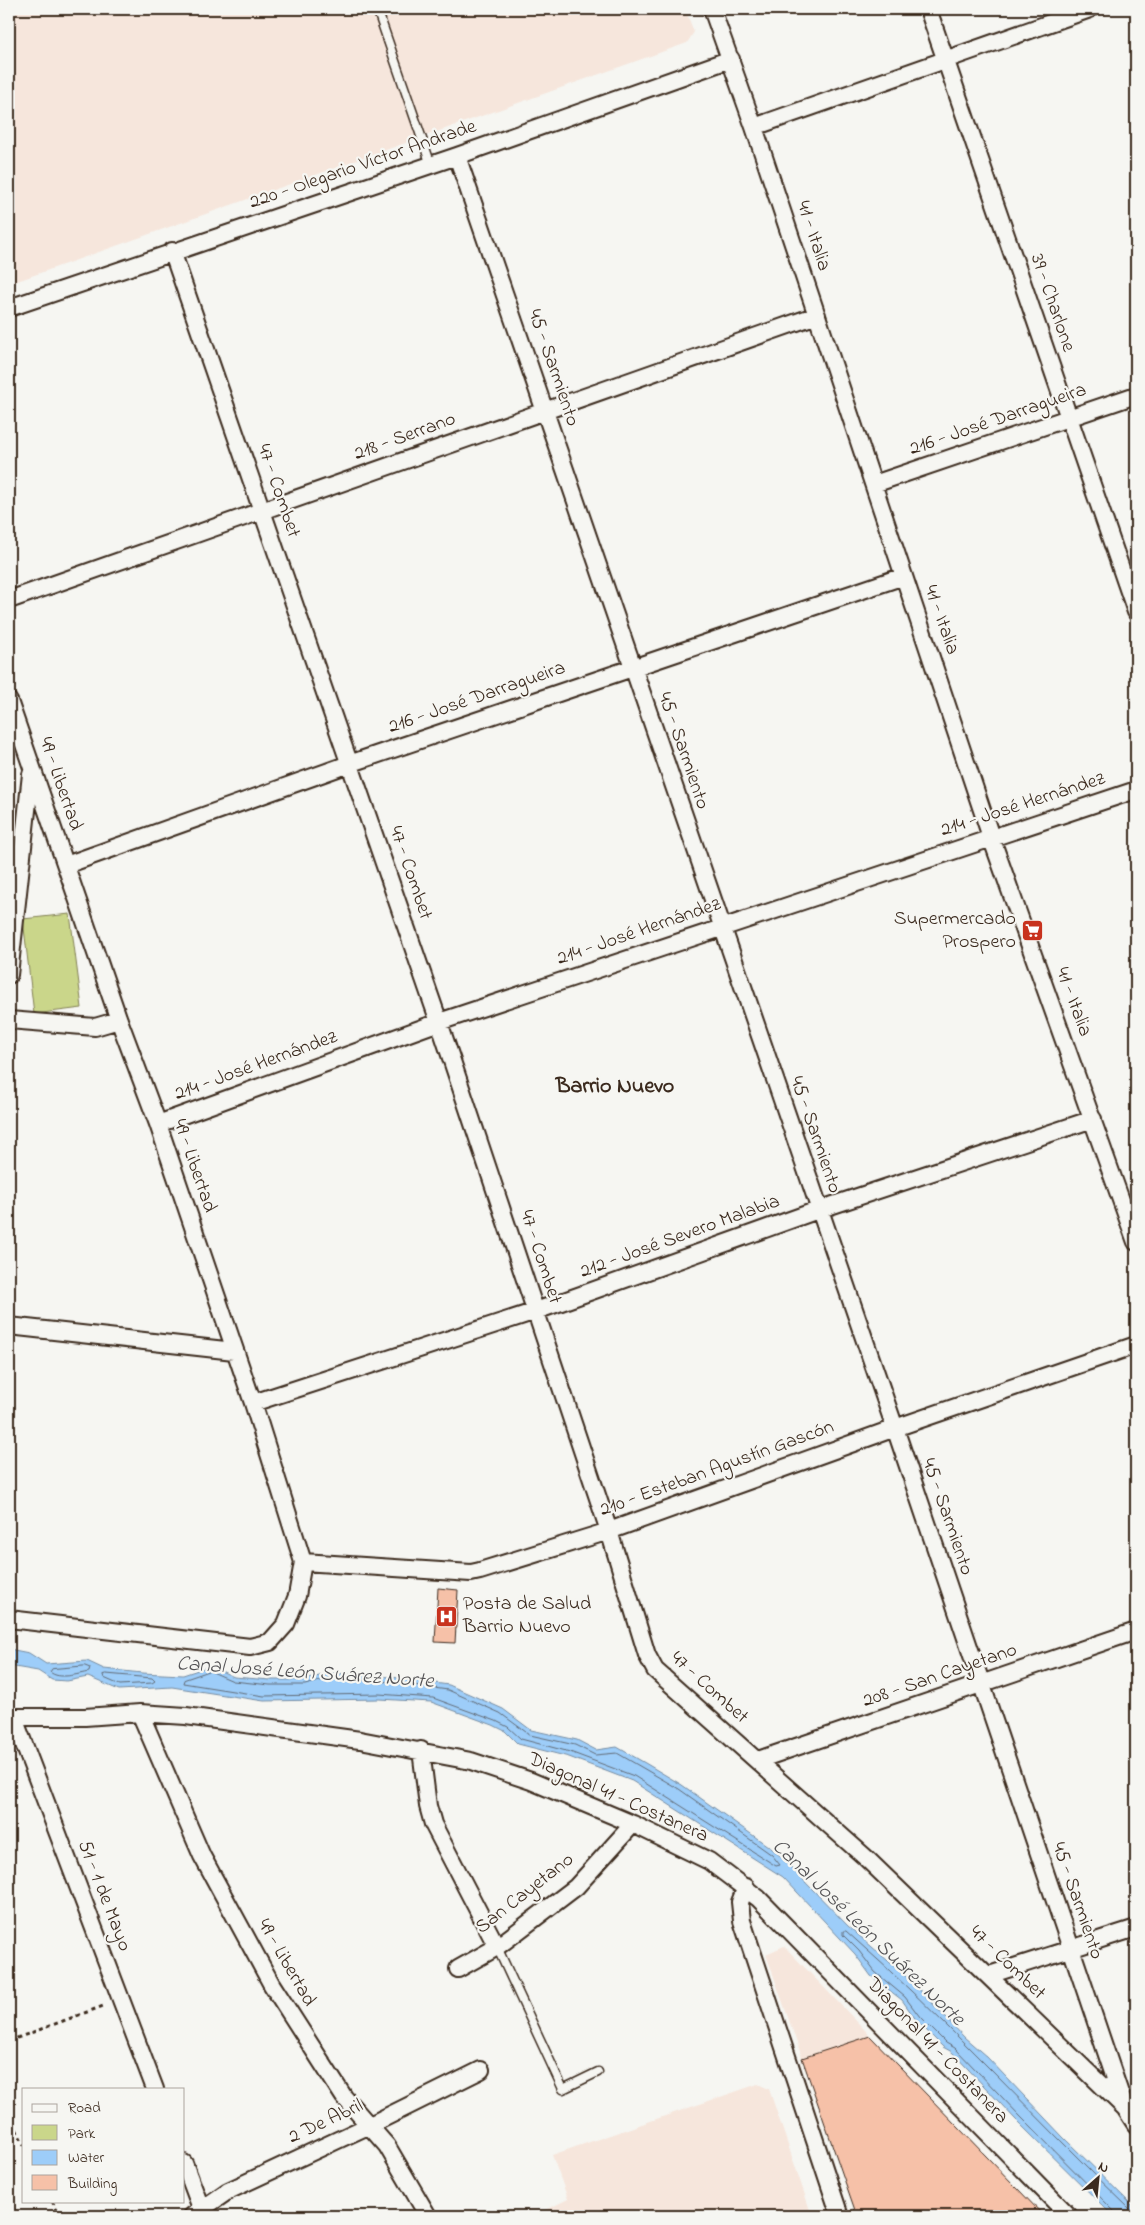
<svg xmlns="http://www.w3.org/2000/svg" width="1145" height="2225" viewBox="0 0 1145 2225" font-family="'Indie Flower',sans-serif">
	<rect width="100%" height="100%" fill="#f6f6f2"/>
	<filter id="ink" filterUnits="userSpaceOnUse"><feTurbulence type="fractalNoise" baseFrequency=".02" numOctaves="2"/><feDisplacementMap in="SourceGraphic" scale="10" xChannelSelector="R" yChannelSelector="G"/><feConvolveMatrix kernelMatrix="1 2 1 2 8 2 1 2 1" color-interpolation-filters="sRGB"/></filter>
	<g filter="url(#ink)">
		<path fill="#f6e6dc" d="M9,9H685L694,32L687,43L9,284Z
			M784,1946L1044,2216H857L766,1954Z
			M758,2084L769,2089L812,2216H546L544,2211L568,2199L552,2155Z"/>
		<path fill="#cad68a" stroke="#828054" d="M70,914L82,1008L34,1014L23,919Z"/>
		<path fill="#9dcdf9" stroke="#768ca1" d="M9,1649L29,1653L46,1664L87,1661L104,1669L142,1673L183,1675L210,1666L234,1677L270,1680H305L330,1673L391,1677L449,1685L503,1709L531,1730L577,1740L596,1750L617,1747L645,1763L682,1785L775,1851L848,1926L911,1981L964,2037L987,2057L1063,2137L1136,2209V2216H1113L1016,2120L952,2052L943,2047L917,2021L902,2000L871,1976L855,1954L783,1877L632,1781L569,1757L518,1744L505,1731L493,1725L431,1702L379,1699L264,1701L172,1687L119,1690L88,1677L67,1681L52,1680L38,1671L9,1666Z"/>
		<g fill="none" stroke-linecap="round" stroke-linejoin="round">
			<path stroke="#626b76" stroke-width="1" d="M85,1666L90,1668L89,1672C78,1674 59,1680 50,1672L52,1669Z
				M210,1671L233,1681L270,1685H305L331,1678L391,1682L448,1690L500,1713L530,1735L575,1745L595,1755L617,1753L679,1789L772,1855L780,1865L776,1866L634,1776L570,1752L521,1739L508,1727L496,1721L433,1698L379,1694L264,1696L183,1683L184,1680Z
				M106,1674L152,1678L155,1681L152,1683L120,1685L104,1678L103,1675Z
				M1116,2216L1114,2211L1020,2116L955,2048L946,2043L920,2017L905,1997L875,1972L859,1951L843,1935V1931H846C946,2019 1035,2118 1131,2210L1136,2212"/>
		</g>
		<path fill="#f6c1a8" stroke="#3b2a1e" d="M438,1588L458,1590L455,1643L435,1642Z
			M870,2036L1044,2216H857L802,2058Z"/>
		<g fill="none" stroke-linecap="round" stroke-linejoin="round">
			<defs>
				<path id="lane" d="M377,9L431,165
					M497,1947L563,2089L598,2072"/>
				<path id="street" d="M712,9L754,127L991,837L1136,1242
					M928,9L1136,612
					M754,127L1090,9
					M457,156L895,1428L1125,2108L1136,2125
					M172,251L439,1022L609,1531L647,1655L655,1670L865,1857L1125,2108
					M9,308L457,156L731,59
					M874,484L1136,395
					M9,600L817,315
					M9,701L119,1020L158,1124L253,1403L303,1562L297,1596L286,1624L270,1642L250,1647L9,1619
					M66,865L349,764L904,576
					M9,975L31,774
					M9,1020L95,1027L119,1020
					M158,1124L439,1022L1136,790
					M9,1326L234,1351
					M253,1403L536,1311L818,1210L1093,1119
					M303,1562L471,1573L480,1571L609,1531L895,1428L1136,1345
					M140,1713L202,1856L272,1985L344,2097L387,2146L428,2216
					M9,1717H85L140,1713L186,1716L360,1740L471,1761L531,1781L633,1824L709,1861L758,1898L1069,2216
					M14,1718L155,2089
					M421,1750L428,1806L433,1824L497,1947
					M758,1760L1136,1631
					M746,1887L740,1902L742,1921L840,2216
					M458,1969L497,1947L576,1887L633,1824
					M989,1975L1136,1928
					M184,2163L204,2216
					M192,2216L228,2191L370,2125L481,2070"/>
			</defs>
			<use href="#lane" stroke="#3b2a1e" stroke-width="11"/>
			<use href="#street" stroke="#3b2a1e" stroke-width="20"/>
			<path stroke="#3b2a1e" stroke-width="3" stroke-dasharray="4 4" stroke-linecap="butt" d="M9,2041L106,2005
				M9,2115L24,2145
				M1131,2142L1136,2149
				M52,2201L60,2216"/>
			<use href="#lane" stroke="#f6f6f2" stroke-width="8"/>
			<use href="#street" stroke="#f6f6f2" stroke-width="16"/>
		</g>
	</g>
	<defs>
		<symbol id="supermarket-square" viewBox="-11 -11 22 22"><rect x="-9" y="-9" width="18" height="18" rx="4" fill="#c8321e" stroke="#f6f6f2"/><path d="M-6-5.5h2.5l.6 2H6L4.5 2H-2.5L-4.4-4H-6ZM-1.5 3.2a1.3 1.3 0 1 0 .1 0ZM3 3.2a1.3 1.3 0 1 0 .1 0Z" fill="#fff"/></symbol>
		<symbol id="hospital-square" viewBox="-11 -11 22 22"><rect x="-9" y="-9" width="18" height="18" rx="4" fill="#c8321e" stroke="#f6f6f2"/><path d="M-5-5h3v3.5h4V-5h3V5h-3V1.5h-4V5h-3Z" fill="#fff"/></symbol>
	</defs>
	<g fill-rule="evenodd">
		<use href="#supermarket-square" x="1020" y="918" width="25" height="25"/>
		<use href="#hospital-square" x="434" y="1604" width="25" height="25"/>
	</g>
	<g text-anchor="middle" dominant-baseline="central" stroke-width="4.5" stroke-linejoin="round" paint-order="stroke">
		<g font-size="20" fill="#3b2a1e" stroke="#f6f6f2">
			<text transform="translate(363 165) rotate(-19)">220 - Olegario Víctor Andrade</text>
			<text transform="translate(813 236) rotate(72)">41 - Italia</text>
			<text transform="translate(1052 303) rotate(71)">39 - Charlone</text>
			<text transform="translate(553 368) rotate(71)">45 - Sarmiento</text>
			<text transform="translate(998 420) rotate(-19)">216 - José Darragueira</text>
			<text transform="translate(405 437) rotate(-20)">218 - Serrano</text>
			<text transform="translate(278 491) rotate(71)">47 - Combet</text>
			<text transform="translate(941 620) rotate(71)">41 - Italia</text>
			<text transform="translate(477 698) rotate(-19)">216 - José Darragueira</text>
			<text transform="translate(683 751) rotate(71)">45 - Sarmiento</text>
			<text transform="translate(60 784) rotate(71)">49 - Libertad</text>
			<text transform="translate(1023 805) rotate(-18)">214 - José Hernández</text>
			<text transform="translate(410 873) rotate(71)">47 - Combet</text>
			<text transform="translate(639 932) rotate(-19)">214 - José Hernández</text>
			<text transform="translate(1073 1002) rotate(70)">41 - Italia</text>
			<text transform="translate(256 1066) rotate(-20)">214 - José Hernández</text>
			<text transform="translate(815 1135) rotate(71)">45 - Sarmiento</text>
			<text transform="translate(194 1166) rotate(71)">49 - Libertad</text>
			<text transform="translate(680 1237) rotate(-20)">212 - José Severo Malabia</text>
			<text transform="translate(540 1257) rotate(72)">47 - Combet</text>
			<text transform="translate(717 1469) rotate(-20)">210 - Esteban Agustín Gascón</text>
			<text transform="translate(947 1517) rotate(71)">45 - Sarmiento</text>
			<text transform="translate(940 1676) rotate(-19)">208 - San Cayetano</text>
			<text transform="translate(709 1688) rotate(42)">47 - Combet</text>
			<text transform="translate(618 1798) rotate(24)">Diagonal 41 - Costanera</text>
			<text transform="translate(525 1894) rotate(-38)">San Cayetano</text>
			<text transform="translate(104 1896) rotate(69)">51 - 1 de Mayo</text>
			<text transform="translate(1077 1901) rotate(71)">45 - Sarmiento</text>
			<text transform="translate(286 1963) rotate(60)">49 - Libertad</text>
			<text transform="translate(1007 1963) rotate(44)">47 - Combet</text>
			<text transform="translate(937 2051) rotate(46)">Diagonal 41 - Costanera</text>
			<text transform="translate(326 2122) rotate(-25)">2 De Abril</text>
		</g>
		<g font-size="20" fill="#3b2a1e" stroke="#f6f6f2" text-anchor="end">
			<text x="1016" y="919">Supermercado<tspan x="1016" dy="23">Prospero</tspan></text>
			<text x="463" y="1604" text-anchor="start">Posta de Salud<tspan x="463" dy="23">Barrio Nuevo</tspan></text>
		</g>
		<g font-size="21" font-style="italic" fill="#545355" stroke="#f6f6f2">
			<text transform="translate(305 1673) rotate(4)">Canal José León Suárez Norte</text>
			<text transform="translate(868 1933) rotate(44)">Canal José León Suárez Norte</text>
		</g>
		<g font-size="22" font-weight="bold" fill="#3b2a1e" stroke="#f6f6f2">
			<text x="615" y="1087">Barrio Nuevo</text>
		</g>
	</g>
	<rect width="1145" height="2225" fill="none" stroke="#f6f6f2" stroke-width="30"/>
	<rect x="15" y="15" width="1115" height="2195" fill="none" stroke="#3b2a1e" stroke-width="2" filter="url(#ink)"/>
	<rect x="22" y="2088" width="162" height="115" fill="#f6f6f2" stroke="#aba49d"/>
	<rect x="32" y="2104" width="25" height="8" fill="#f6f6f2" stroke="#aba49d"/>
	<text x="68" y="2112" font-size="15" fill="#3b2a1e">Road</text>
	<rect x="32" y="2125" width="25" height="15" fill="#cad68a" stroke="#aba49d"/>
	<text x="68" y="2138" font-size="15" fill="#3b2a1e">Park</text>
	<rect x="32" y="2150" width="25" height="15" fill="#9dcdf9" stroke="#aba49d"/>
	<text x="68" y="2162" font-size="15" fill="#3b2a1e">Water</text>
	<rect x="32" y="2175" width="25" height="15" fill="#f6c1a8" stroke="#aba49d"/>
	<text x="68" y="2188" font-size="15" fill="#3b2a1e">Building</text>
	<g transform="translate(1098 2178) rotate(27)" stroke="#f6f6f2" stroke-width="4" paint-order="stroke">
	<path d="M0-4L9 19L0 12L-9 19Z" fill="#3b2a1e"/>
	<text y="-8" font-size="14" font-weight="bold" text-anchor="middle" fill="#3b2a1e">N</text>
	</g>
</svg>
